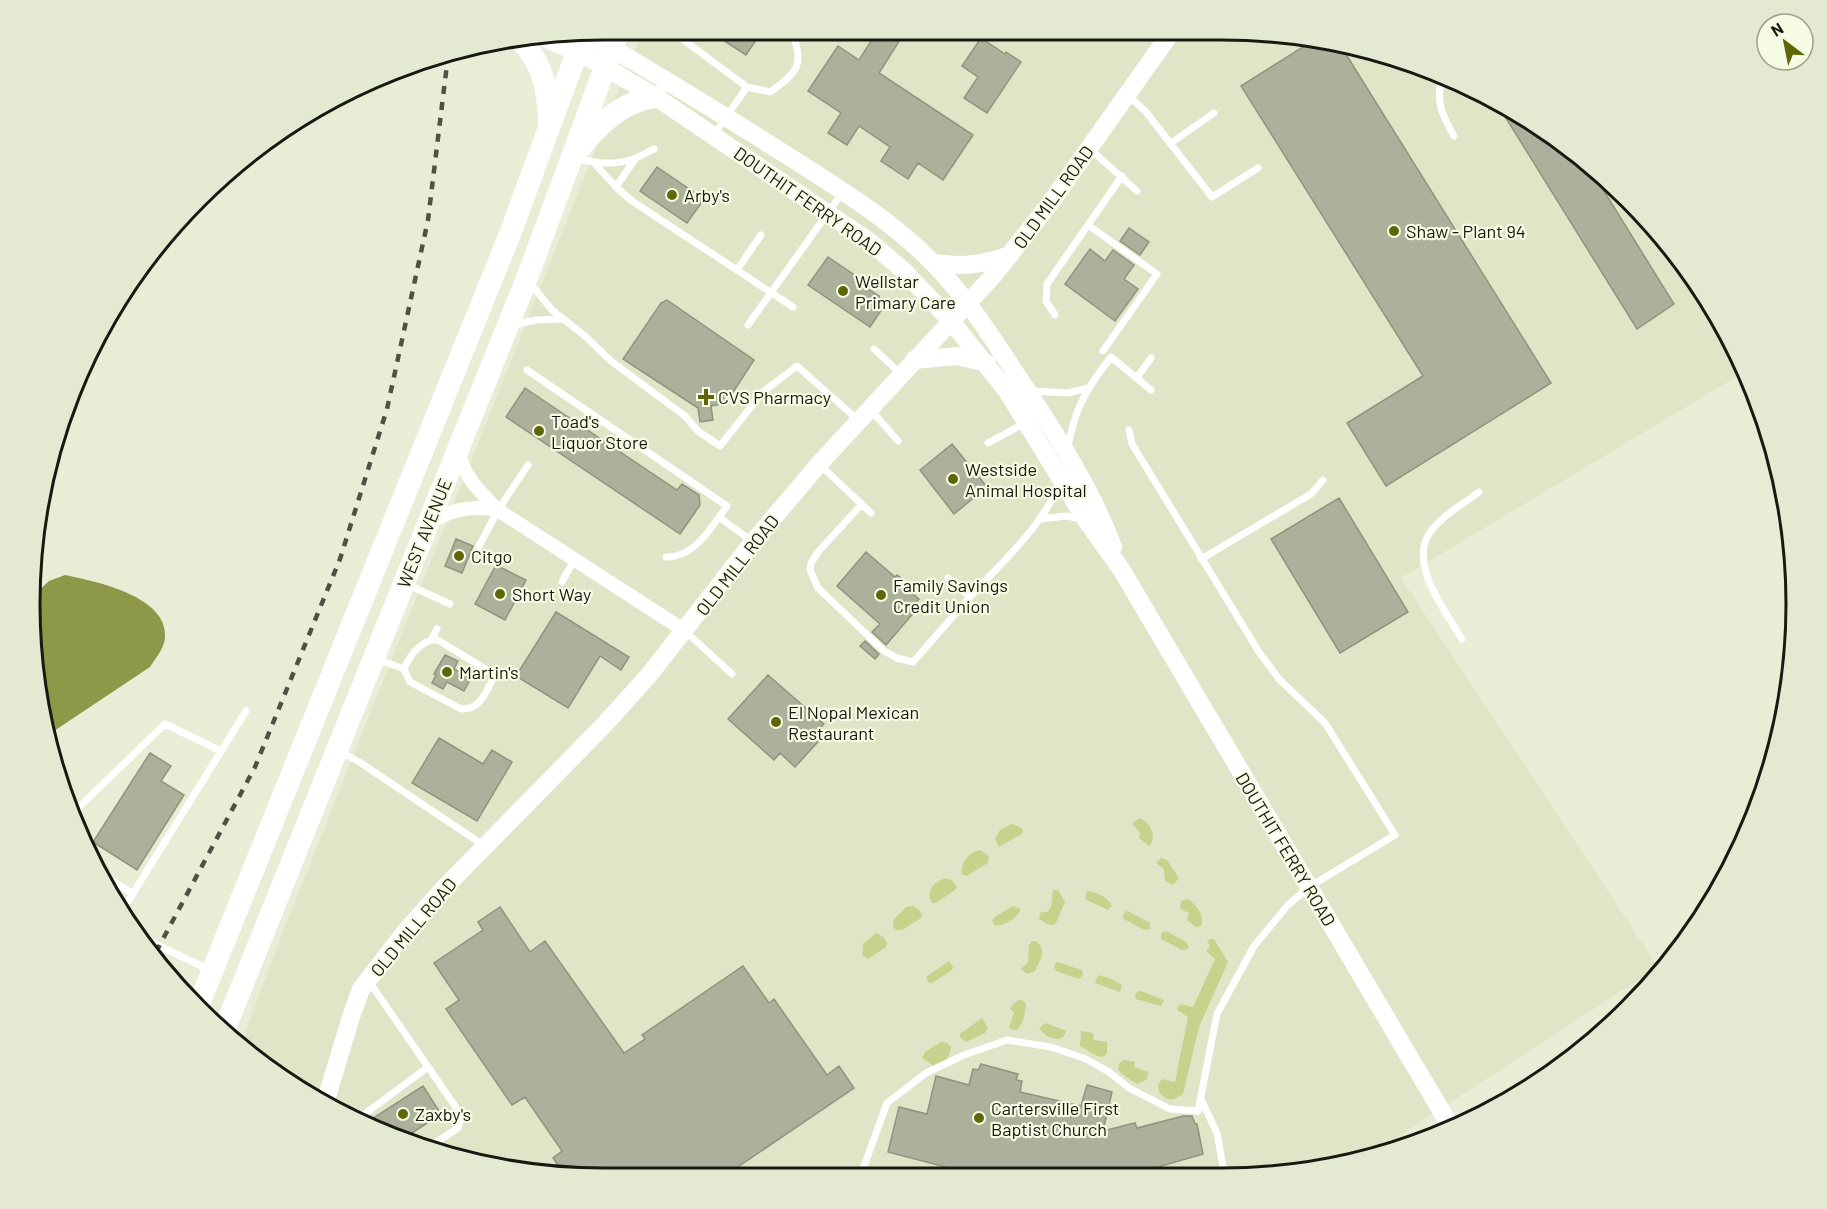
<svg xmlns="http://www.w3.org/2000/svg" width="1827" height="1209" viewBox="0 0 1827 1209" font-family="Barlow,sans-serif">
	<rect width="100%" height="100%" fill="#e9edd6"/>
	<path fill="#dfe5c6" d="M643,30L1298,35L1476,89L1602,173L1678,255L1738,351L1746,371L1401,578L1658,967L1359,1162L1260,1178L529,1174L351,1120L240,1046L279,942Z"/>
	<path fill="#c7d28c" d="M1139,818C1150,821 1158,837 1149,846L1139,838L1140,833L1132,824Z
		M1011,824L1020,827L1023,830L1022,834L999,847L995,839L1000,830Z
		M980,850L989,856L988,863L966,876L962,874C960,861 969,853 980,850Z
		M1161,858L1167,860L1179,878L1173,885L1165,881L1164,869L1156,863Z
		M946,878L953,881L957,887L954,891L935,903H932C925,891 935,881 946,878Z
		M1053,890H1058L1065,902L1056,923L1053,925L1047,924L1039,919L1041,912H1047L1051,907Z
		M1087,891C1095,891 1109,898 1112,906L1108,910L1087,900L1085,898Z
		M1188,899C1196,905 1206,916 1201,926L1196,927L1187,920L1189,913L1180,909L1181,901Z
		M913,906L920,911L922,915L921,918L902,930H896L893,926L894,919L906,907Z
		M1013,906L1021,909C1018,918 1003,927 994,925L992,921L995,917Z
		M1126,910L1150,923V929L1144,930L1122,918Z
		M1166,931L1186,942L1189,947L1188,949L1182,950L1161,939V933Z
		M876,933L883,937L887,942L886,947L868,959L862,955L863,944Z
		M1210,939H1214L1228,962L1199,1027L1183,1094C1173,1101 1168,1102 1159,1092L1158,1085L1162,1079L1175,1082L1188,1017L1177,1010L1180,1004L1193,1007L1215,959L1206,951L1210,946L1207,942Z
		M1032,941H1036C1048,951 1040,959 1035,971L1027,974L1021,969L1028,962L1029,945Z
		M949,961L953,967L952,970L932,983L928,982L926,977Z
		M1057,962L1082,970L1083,975L1079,979L1056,971L1054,966Z
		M1098,975L1109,978L1122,985L1120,992L1095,983Z
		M1141,991L1164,1000L1161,1006L1136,999L1135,995L1137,992Z
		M1018,1000H1022L1026,1004C1025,1014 1024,1022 1017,1030H1012L1009,1027L1014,1013L1010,1008Z
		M982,1018L988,1028L985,1033L966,1042L960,1037V1034Z
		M1045,1023L1067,1031L1063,1037L1059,1039L1048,1037L1039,1029Z
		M1081,1031L1093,1033L1094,1040L1107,1042V1053L1103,1057L1097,1056L1080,1046Z
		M941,1042L947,1043L951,1047C949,1059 945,1061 934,1066L922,1058L925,1052Z
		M1124,1060L1135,1062L1134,1067L1149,1072L1146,1080L1137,1084L1122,1074L1118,1069L1119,1064Z"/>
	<path fill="#8d9848" d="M65,575C94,581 169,596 165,638C164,648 156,658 150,667L48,735L41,717L33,596L49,581Z"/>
	<path fill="#adb19b" stroke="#90947e" stroke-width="1.5" d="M709,31H762L746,55Z
		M877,32H905L879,73L973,135L943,180L918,163L908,179L881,161L890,147L859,126L847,145L828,133L841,113L808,91L838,46L859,60Z
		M981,38L1005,54L1006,52L1021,62L987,113L964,98L978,77L962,66Z
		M1314,40L1342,48L1551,383L1386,486L1347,423L1423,376L1241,86Z
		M1496,102L1586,162L1674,304L1637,329Z
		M657,167L704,199L687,223L640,191Z
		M1129,228L1149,242L1140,255L1120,241Z
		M1090,249L1105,261L1113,250L1134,265L1124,279L1138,289L1115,321L1065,284Z
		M828,257L862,280L860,284L879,296L882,309L870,327L808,285Z
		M667,300L754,360L726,403L711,406L713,420L700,422L698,408L623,359L661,303Z
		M525,388L677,490L682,484L699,495L700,505L680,534L506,417Z
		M952,444L987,487L954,514L920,470Z
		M1339,498L1408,612L1340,653L1271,539Z
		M456,539L473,546L462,573L445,566Z
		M866,552L895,577L897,575L912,587L910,591L919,599L914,605L917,609L886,645L872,632L880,624L837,586Z
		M496,565L526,580L505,620L475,604Z
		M556,612L629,657L621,670L600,656L568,708L516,676Z
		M865,641L879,654L875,659L860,646Z
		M445,655L458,661L454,669L471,678L464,691L447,682L443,689L432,683L436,675L434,674Z
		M768,675L824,724L820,728L826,733L795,767L780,753L774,760L728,719Z
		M439,738L483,764L492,750L512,762L477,821L412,783Z
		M150,753L171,766L161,781L184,795L137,870L93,842Z
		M500,907L530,952L545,941L624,1053L645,1039L642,1035L743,966L769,1003L774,999L827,1075L839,1066L854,1088L726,1175L564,1174L553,1158L562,1151L525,1097L512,1105L446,1009L459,1000L434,963L483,930L478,922Z
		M981,1064L1018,1074L1016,1080L1022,1081L1020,1092L1081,1106L1087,1085L1112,1092L1103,1131L1135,1123L1137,1128L1183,1116H1192L1195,1124H1197L1203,1154L1158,1167L1155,1177L980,1176L888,1152L899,1107L927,1114L936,1076L969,1085L973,1069L978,1070Z
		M423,1086L441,1114L406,1137L364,1124Z"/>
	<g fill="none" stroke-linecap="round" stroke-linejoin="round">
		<path stroke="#fff" stroke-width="7" d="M670,30L747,87L770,92C797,73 806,64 791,31
			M1442,79C1435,101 1443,117 1454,136
			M1129,96L1146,112L1212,197L1258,168
			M713,136L747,87
			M1171,143L1214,113
			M1091,150L1137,191
			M575,158C594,163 613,166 633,159C640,157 647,152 654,149
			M594,163L616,187L632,201L793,307
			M616,187L635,159
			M1088,225L1157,274L1103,351
			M737,270L761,235
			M530,283L552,310L585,336L611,361L685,416L698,431L720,446L763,392L797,366L858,420
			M1055,315L1046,301L1047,284L1122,176
			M515,325L535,320L563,319
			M748,325L842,193
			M874,349L901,374
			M527,370L727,506C711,527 696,557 666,557
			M1137,377L1151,358
			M1031,391L1068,393L1088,388
			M871,410L898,441
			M988,443L1025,423
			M1068,447C1075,407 1087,388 1111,357L1151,390
			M819,464L871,513
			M861,505L818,552L811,563L810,570L818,588L884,651L897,658L913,662L970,597L948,578
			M719,517L753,542
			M1041,519L1066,516L1082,519
			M478,548L498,510L528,465
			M1201,559L1311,494L1323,480
			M562,582L574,560
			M406,584L450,604
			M970,597C999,565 1047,522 1060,481
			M685,631L732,674
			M1462,639C1446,612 1409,565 1429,534C1441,516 1463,504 1479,492
			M431,640H438L495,675C486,691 481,710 461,709L410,682L404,669C410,655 417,646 431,640Z
			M431,640L437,629
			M377,659L404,669
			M339,751L361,763L483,845
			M76,810L165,724L221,751
			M100,873L133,894
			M122,911L246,711
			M147,940L210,970
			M368,980L455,1106L461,1118L458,1128L432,1145
			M1201,1099L1217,1133L1225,1178
			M357,1122L358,1119L428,1067
			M863,1176V1169L887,1103L926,1073L964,1055L1007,1040L1051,1047L1086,1059L1109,1072L1129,1088L1170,1109L1198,1111L1217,1014L1254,946L1288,905L1309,887L1395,835L1325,723L1279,679L1259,652L1132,444L1129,430"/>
		<path stroke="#fff" stroke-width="14" d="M458,450C463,476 480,492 498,510L685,631
			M429,523C452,509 471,505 498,510"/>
		<path stroke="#fff" stroke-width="18" d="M612,48C675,86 737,123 799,163C846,193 894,223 933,263C971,302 1000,350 1030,395C1062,444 1093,493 1113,547
			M579,52L656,97L870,242L905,272L951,321L1007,391L1086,520L1121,569L1452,1129
			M934,263C961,267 983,265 1010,255
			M914,360L957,356L987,363
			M325,1103L351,1017L361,989L405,932L445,887L604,725L649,675L753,542L819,464L993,276L1051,202L1170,34"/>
		<path stroke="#fff" stroke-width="20" d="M583,34L612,48
			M549,39L579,52"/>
		<path stroke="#fff" stroke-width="22" d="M523,43C544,66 548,92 549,122
			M581,147C599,124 625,100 656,97
			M199,1004L510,234L584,33
			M223,1033L527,278L619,30"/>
		<path stroke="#505145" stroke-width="4.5" stroke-dasharray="8 8" stroke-linecap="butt" d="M156,952L255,767L340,559L387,409L428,220L448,56"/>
	</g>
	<g fill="#5d6709" stroke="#f6fbe3" stroke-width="2">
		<circle cx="672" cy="195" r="6"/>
		<circle cx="1394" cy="231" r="6"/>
		<circle cx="843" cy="291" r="6"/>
		<path d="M703 388h6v6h6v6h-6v6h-6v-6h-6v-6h6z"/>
		<circle cx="539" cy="431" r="6"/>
		<circle cx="953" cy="479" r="6"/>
		<circle cx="459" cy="556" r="6"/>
		<circle cx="500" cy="594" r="6"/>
		<circle cx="881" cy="595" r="6"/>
		<circle cx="447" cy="672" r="6"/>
		<circle cx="776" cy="722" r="6"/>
		<circle cx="403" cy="1114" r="6"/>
		<circle cx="979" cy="1118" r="6"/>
	</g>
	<g text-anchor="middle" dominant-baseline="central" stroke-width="4.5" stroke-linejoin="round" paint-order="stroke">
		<g font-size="18" fill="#181911" stroke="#f6fbe3" text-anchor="start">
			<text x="684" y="195">Arby's</text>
			<text x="1406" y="231">Shaw - Plant 94</text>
			<text x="855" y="281">Wellstar<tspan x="855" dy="21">Primary Care</tspan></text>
			<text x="718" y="397">CVS Pharmacy</text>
			<text x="551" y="421">Toad's<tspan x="551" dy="21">Liquor Store</tspan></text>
			<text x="965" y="469">Westside<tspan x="965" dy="21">Animal Hospital</tspan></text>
			<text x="471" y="556">Citgo</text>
			<text x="893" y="585">Family Savings<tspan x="893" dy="21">Credit Union</tspan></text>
			<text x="512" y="594">Short Way</text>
			<text x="459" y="672">Martin's</text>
			<text x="788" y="712">El Nopal Mexican<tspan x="788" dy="21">Restaurant</tspan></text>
			<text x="991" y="1108">Cartersville First<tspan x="991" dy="21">Baptist Church</tspan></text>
			<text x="415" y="1114">Zaxby's</text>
		</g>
		<g font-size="18" fill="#181911" stroke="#f6fbe3">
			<text transform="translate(1053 197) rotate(-54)">OLD MILL ROAD</text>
			<text transform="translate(808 201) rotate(35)">DOUTHIT FERRY ROAD</text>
			<text transform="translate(424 533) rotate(-68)">WEST AVENUE</text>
			<text transform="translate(737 565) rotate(-52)">OLD MILL ROAD</text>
			<text transform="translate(1286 849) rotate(59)">DOUTHIT FERRY ROAD</text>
			<text transform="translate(413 927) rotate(-50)">OLD MILL ROAD</text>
		</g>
	</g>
	<path d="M0 0H1827V1209H0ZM604 40H1222A564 564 0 0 1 1786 604V604A564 564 0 0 1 1222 1168H604A564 564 0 0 1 40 604V604A564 564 0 0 1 604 40Z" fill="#e4e9d2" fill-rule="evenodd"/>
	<path fill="none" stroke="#181911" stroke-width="3" d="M604 40H1222A564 564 0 0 1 1786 604V604A564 564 0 0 1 1222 1168H604A564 564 0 0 1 40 604V604A564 564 0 0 1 604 40Z"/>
	<g transform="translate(1785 42) rotate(328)"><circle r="28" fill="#f6fbe3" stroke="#9da18f" stroke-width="1.5"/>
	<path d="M0-4.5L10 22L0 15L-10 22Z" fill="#5d6709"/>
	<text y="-9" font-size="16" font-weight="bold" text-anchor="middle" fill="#181911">N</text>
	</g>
</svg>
